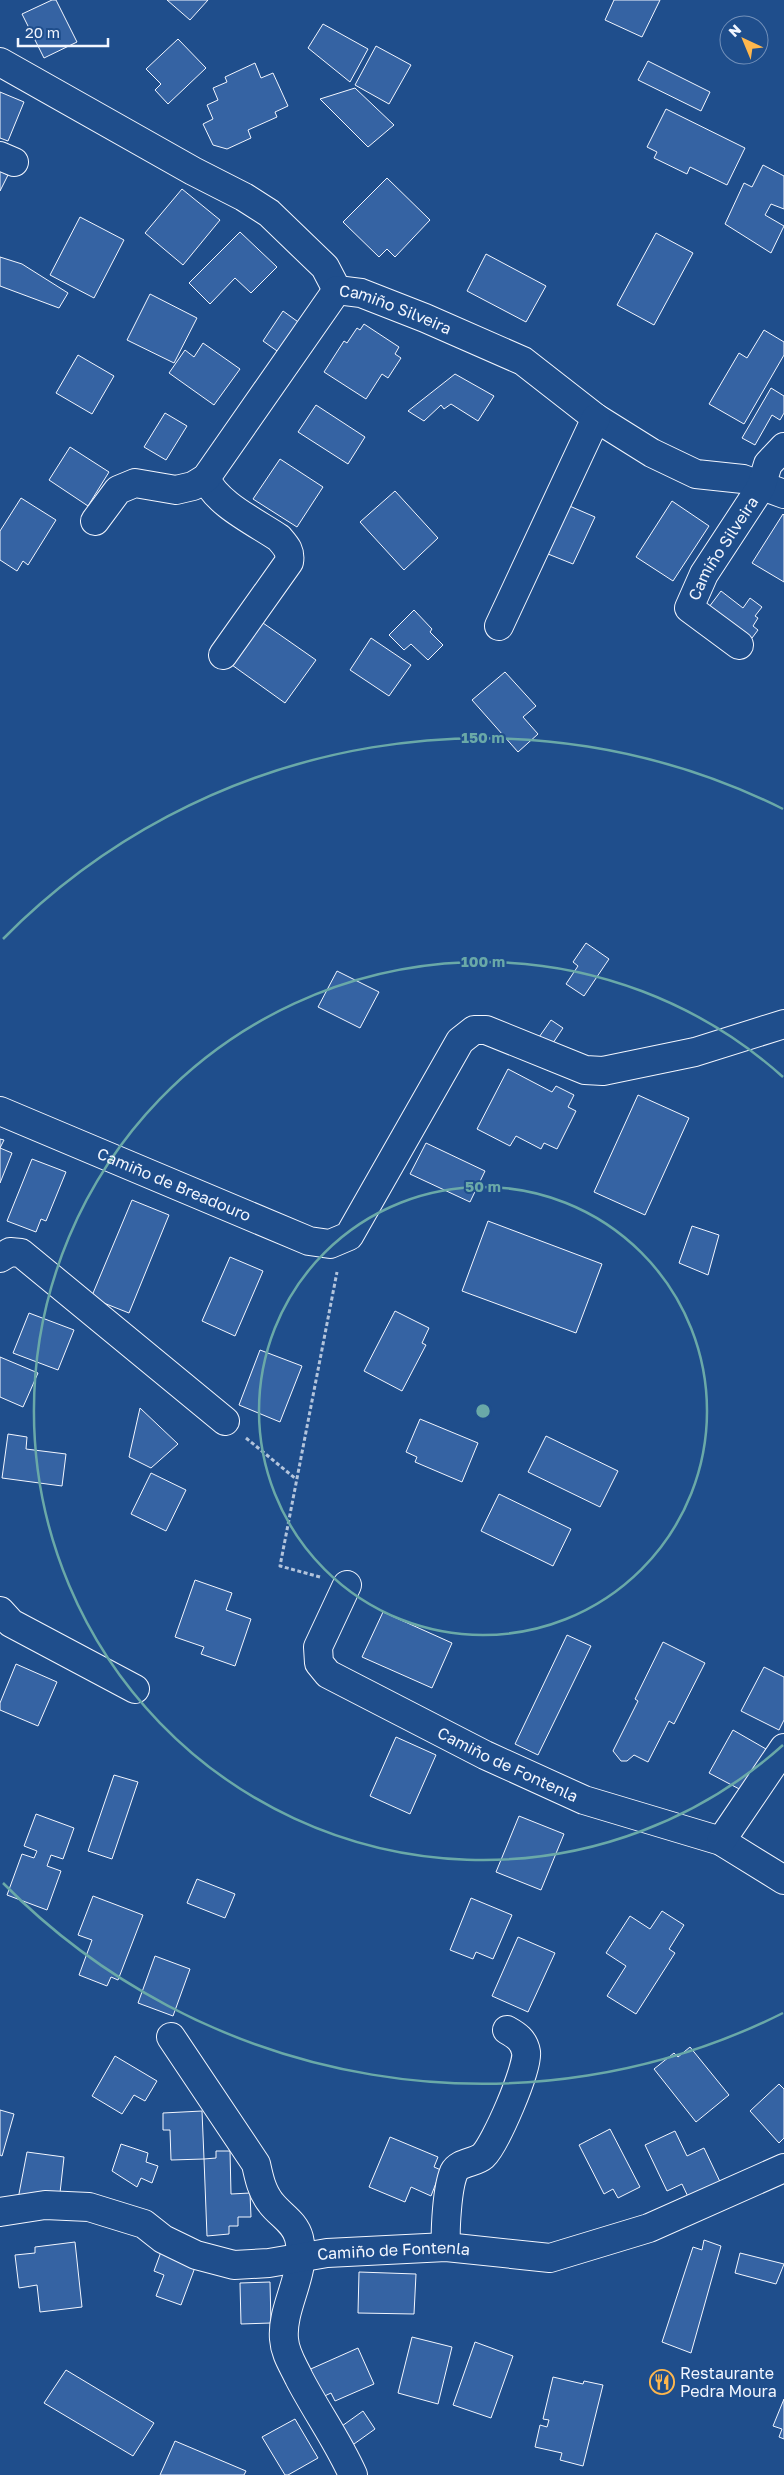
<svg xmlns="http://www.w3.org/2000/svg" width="784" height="2475" viewBox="0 0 784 2475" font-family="'Golos Text',sans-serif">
	<rect width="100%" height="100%" fill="#1f4e8c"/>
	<path fill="#3563a3" stroke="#f2f6ff" d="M52,0H56L77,42L44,58L22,14Z
		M167,0H208L190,20Z
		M614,0H660L642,37L605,20Z
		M323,24L368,49L350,82L308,48Z
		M178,39L206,68L168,104L155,90L161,84L146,69Z
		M376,46L411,65L389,104L355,85Z
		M648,61L710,92L701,111L638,80Z
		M255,63L261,78L273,73L288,106L275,112L277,117L248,130L251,138L227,149L213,145L203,124L213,119L207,105L218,100L213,88L227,82L225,77Z
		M355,88L394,125L368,147L320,99Z
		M0,92L24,102L8,141L0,138Z
		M666,109L745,148L727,185L690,167L687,174L654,158L657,152L647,147Z
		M763,165L784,176V209L771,204L765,215L784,226L771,253L725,224L744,183L752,187Z
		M0,171L8,175L0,191Z
		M387,178L430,220L395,257L387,249L379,257L343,222Z
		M182,189L220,220L183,265L145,233Z
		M80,217L124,240L94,298L50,275Z
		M240,232L277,267L251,293L235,278L210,304L189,283Z
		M656,233L693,253L654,325L617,305Z
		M486,254L546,286L526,322L467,291Z
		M0,257L22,264L68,293L59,308L0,286Z
		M150,294L197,318L174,363L127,340Z
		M283,311L301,324L280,353L263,341Z
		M364,324L399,347L395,354L401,358L388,378L382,374L366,399L324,372L344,341L347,343L357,328L360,330Z
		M764,330L784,342V355L744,424L709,404L739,353L747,358Z
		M203,343L240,369L214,405L169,373L185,350L194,357Z
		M78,355L114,376L92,414L56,393Z
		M455,374L494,396L478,421L451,404L444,409L441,405L424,421L408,411Z
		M771,388L784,396V413L780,420L772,415L755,445L742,438Z
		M316,405L365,437L348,464L298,432Z
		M165,413L187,426L166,460L144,447Z
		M70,447L109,472L88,506L49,480Z
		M280,459L323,487L297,527L253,499Z
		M395,491L438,538L404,570L360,522Z
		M21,498L56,520L28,565L23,561L17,571L0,560V531Z
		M672,501L709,526L673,581L636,557Z
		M565,504L595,517L573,564L543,552Z
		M783,514L784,515V582L752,563Z
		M721,591L743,608L750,598L762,607L755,616L758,618L753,626L758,630L749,642L706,611Z
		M414,610L432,629L430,632L443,645L428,660L411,644L404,650L389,635Z
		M263,623L316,660L285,703L232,665Z
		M371,638L411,665L389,696L350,670Z
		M505,672L536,706L523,717L538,734L518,752L472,700Z
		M586,943L609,959L584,996L566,984L578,966L573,962Z
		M337,971L379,992L360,1028L318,1007Z
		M551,1020L563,1028L549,1049L537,1040Z
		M508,1069L552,1092L556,1086L574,1095L568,1107L576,1111L557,1149L544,1143L541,1149L516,1136L510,1146L477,1129Z
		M638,1095L689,1118L645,1215L594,1192Z
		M0,1139L4,1140L0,1148L12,1153L0,1183Z
		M426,1143L485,1171L470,1202L410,1174Z
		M32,1159L66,1172L46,1221L41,1219L36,1232L7,1221Z
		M132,1200L169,1215L129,1313L91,1298Z
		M488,1221L602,1264L576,1333L462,1291Z
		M692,1226L719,1235L708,1275L679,1263Z
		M230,1257L263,1271L235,1336L202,1321Z
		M395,1311L429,1328L422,1343L426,1345L402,1391L364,1371Z
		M29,1313L74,1330L58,1370L13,1353Z
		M260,1350L302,1366L280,1422L239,1405Z
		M0,1357L38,1373L23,1407L0,1397Z
		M140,1408L178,1444L151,1468L129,1457Z
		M420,1419L478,1443L462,1482L415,1462L417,1457L406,1452Z
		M8,1434L27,1437L26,1449L66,1454L62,1486L2,1478Z
		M546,1436L618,1471L600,1507L528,1472Z
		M151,1473L186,1490L166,1531L131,1514Z
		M499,1494L571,1529L553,1566L481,1531Z
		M195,1580L232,1593L226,1610L251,1619L235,1666L201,1654L204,1647L175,1637Z
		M383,1612L452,1643L432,1688L362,1657Z
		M567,1635L591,1646L538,1755L515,1744Z
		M663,1642L705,1663L674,1724L669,1721L648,1762L634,1755L627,1761H621L613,1751L638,1701L635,1699Z
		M16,1664L57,1682L38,1726L0,1710V1703Z
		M764,1667L784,1677V1720L779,1730L741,1711Z
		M733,1730L766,1749L743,1791L709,1773Z
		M396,1737L436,1755L410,1814L370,1796Z
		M114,1775L138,1782L112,1859L88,1851Z
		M36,1814L74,1828L63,1859L51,1855L47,1866L61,1871L47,1910L7,1895L22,1854L34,1858L37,1851L24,1846Z
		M519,1816L564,1834L541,1890L496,1872Z
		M197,1879L235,1894L225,1918L187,1903Z
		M93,1896L143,1915L118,1980L111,1977L107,1986L79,1975L92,1940L78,1935Z
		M471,1898L512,1915L493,1959L476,1952L473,1959L450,1950Z
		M662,1911L684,1925L669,1949L675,1953L636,2014L607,1996L626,1966L606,1953L630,1916L650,1929Z
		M518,1937L555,1953L528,2012L492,1996Z
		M155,1956L190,1969L173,2016L138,2003Z
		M690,2047L729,2095L696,2122L654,2069L674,2053L678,2057Z
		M115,2056L157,2081L145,2101L134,2095L122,2114L92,2096Z
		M779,2084L784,2089V2138L779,2143L750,2111Z
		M0,2110L14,2114L2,2156L0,2155Z
		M202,2111L204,2159L171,2160L170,2130H163V2113Z
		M610,2129L640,2187L618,2198L613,2189L604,2194L579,2145Z
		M675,2131L687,2156L704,2148L723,2188L691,2203L682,2184L667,2191L645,2145Z
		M390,2137L438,2157L434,2167L441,2170L431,2196L411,2187L405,2202L369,2187Z
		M121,2144L148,2153L146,2162L158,2166L152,2183L141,2178L137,2187L112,2171Z
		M216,2151H230L231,2194L250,2193L251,2217H238V2226H229V2234L207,2236L204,2159L216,2158Z
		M27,2152L64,2157L60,2193L18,2199Z
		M704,2240L721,2246L691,2353L662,2342L693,2247L702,2250Z
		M75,2242L82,2307L40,2312L37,2285L19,2288L15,2255L35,2253V2247Z
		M162,2249L197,2262L181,2305L156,2296L164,2275L154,2271Z
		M740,2253L784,2264L776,2284L735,2273Z
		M359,2272L416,2274L414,2314L358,2313Z
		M270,2282L271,2323L241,2324L240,2283Z
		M412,2337L452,2347L438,2404L398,2393Z
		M475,2342L513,2356L491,2418L453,2405Z
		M358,2348L374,2384L335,2401L331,2393L316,2400L304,2372Z
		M66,2370L154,2423L133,2456L44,2403Z
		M553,2377L583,2384L584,2381L603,2385L583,2466L560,2460L562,2453L535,2447L540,2425L547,2427L549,2420L543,2419Z
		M784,2399V2439L779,2437L782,2429L773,2426Z
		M363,2411L375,2429L347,2449L335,2431Z
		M295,2419L318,2458L288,2475H285L262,2437Z
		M175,2441L246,2471L244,2475H160Z"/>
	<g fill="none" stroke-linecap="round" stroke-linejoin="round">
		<defs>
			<g id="minor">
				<path id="s1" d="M0,62L193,171L244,197L269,213L325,267L337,290L361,293L425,318L523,361L596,418L652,453L696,474L743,479L784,494"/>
				<path d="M0,156L14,162"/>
				<path d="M206,478C215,503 257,523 279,538C286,546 291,551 289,562L223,655"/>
				<path d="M95,521L118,490L135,483L176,490L193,486L206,478L337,290"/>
				<path d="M499,626L596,418"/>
				<path id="s2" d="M739,645L689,608L704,574L761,487L768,464L784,447"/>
				<path id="s3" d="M0,1111L309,1241L330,1244L349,1236L460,1041L474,1030H486L585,1070L603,1071L695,1052L784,1024"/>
				<path d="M0,1258L10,1252L21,1253L225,1421"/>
				<path id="s4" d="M347,1585L318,1647L319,1663L328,1674L485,1755L584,1800L721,1841L784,1880"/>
				<path d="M0,1611L11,1623L135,1689"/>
				<path d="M721,1841L784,1748"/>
				<path d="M171,2037L256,2164C259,2178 262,2192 271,2203C280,2215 295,2222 299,2238C308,2272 281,2306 284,2339C285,2354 293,2365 299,2378C316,2411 338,2441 353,2475"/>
				<path id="s5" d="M0,2212L45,2205L89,2207L144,2224L163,2239L196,2255L234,2265L269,2263L327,2253L446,2247L550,2258L649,2228L784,2168"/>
				<path d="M446,2247C445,2230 447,2188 454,2172C459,2162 475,2163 483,2156C495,2145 529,2067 526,2052C524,2040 516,2035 507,2030"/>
			</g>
		</defs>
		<use href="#minor" stroke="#f2f6ff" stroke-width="30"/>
		<path stroke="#b3c4dc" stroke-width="3" stroke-dasharray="4 2.5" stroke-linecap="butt" d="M246,1438L296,1479
			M320,1577L280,1566L337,1272"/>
		<use href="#minor" stroke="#1f4e8c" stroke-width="28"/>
	</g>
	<g fill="none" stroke="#6aa9a8" stroke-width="2.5">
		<circle cx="483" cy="1411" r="224"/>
		<path d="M783 1745A449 449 0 1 1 783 1077"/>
		<path d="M783 2013A673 673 0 0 1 3 1883M3 939A673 673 0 0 1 783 809"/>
	</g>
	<defs>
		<symbol id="restaurant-ring" viewBox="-11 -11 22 22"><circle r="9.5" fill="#1f4e8c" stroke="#ffb74d" stroke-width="1.5"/><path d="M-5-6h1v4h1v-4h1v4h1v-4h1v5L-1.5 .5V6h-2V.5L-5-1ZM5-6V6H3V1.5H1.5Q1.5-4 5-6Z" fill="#ffb74d"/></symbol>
	</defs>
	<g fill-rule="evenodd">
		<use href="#restaurant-ring" x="648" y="2368" width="28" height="28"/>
	</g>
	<g text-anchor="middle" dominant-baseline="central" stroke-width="4" stroke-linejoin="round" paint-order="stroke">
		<g font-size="16" fill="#f2f6ff" stroke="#1f4e8c">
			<text stroke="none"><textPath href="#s1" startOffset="474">Camiño Silveira</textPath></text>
			<text stroke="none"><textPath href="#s2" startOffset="131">Camiño Silveira</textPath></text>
			<text stroke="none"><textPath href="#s3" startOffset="189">Camiño de Breadouro</textPath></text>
			<text stroke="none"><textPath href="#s4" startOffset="300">Camiño de Fontenla</textPath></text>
			<text stroke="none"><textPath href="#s5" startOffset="408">Camiño de Fontenla</textPath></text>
		</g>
		<g font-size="16" fill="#f2f6ff" stroke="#1f4e8c" text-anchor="start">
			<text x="680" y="2373">Restaurante<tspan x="680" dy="18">Pedra Moura</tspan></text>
		</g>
	</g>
	<circle cx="483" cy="1411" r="8" fill="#6aa9a8" stroke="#1f4e8c" stroke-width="2.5"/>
	<g font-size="15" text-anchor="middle" font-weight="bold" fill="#6aa9a8" stroke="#1f4e8c" stroke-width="4" stroke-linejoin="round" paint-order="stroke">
		<text x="483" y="743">150 m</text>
		<text x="483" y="967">100 m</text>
		<text x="483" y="1192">50 m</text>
	</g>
	<g transform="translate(744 40) rotate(316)"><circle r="24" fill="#1f4e8c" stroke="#7391ba"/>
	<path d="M0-4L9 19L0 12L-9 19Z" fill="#ffb74d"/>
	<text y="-8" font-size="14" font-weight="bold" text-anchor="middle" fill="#f2f6ff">N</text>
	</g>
	<path d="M18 38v8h90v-8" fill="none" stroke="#f2f6ff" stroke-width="2.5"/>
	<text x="25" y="38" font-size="15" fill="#f2f6ff" stroke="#1f4e8c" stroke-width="4" paint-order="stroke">20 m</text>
</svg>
